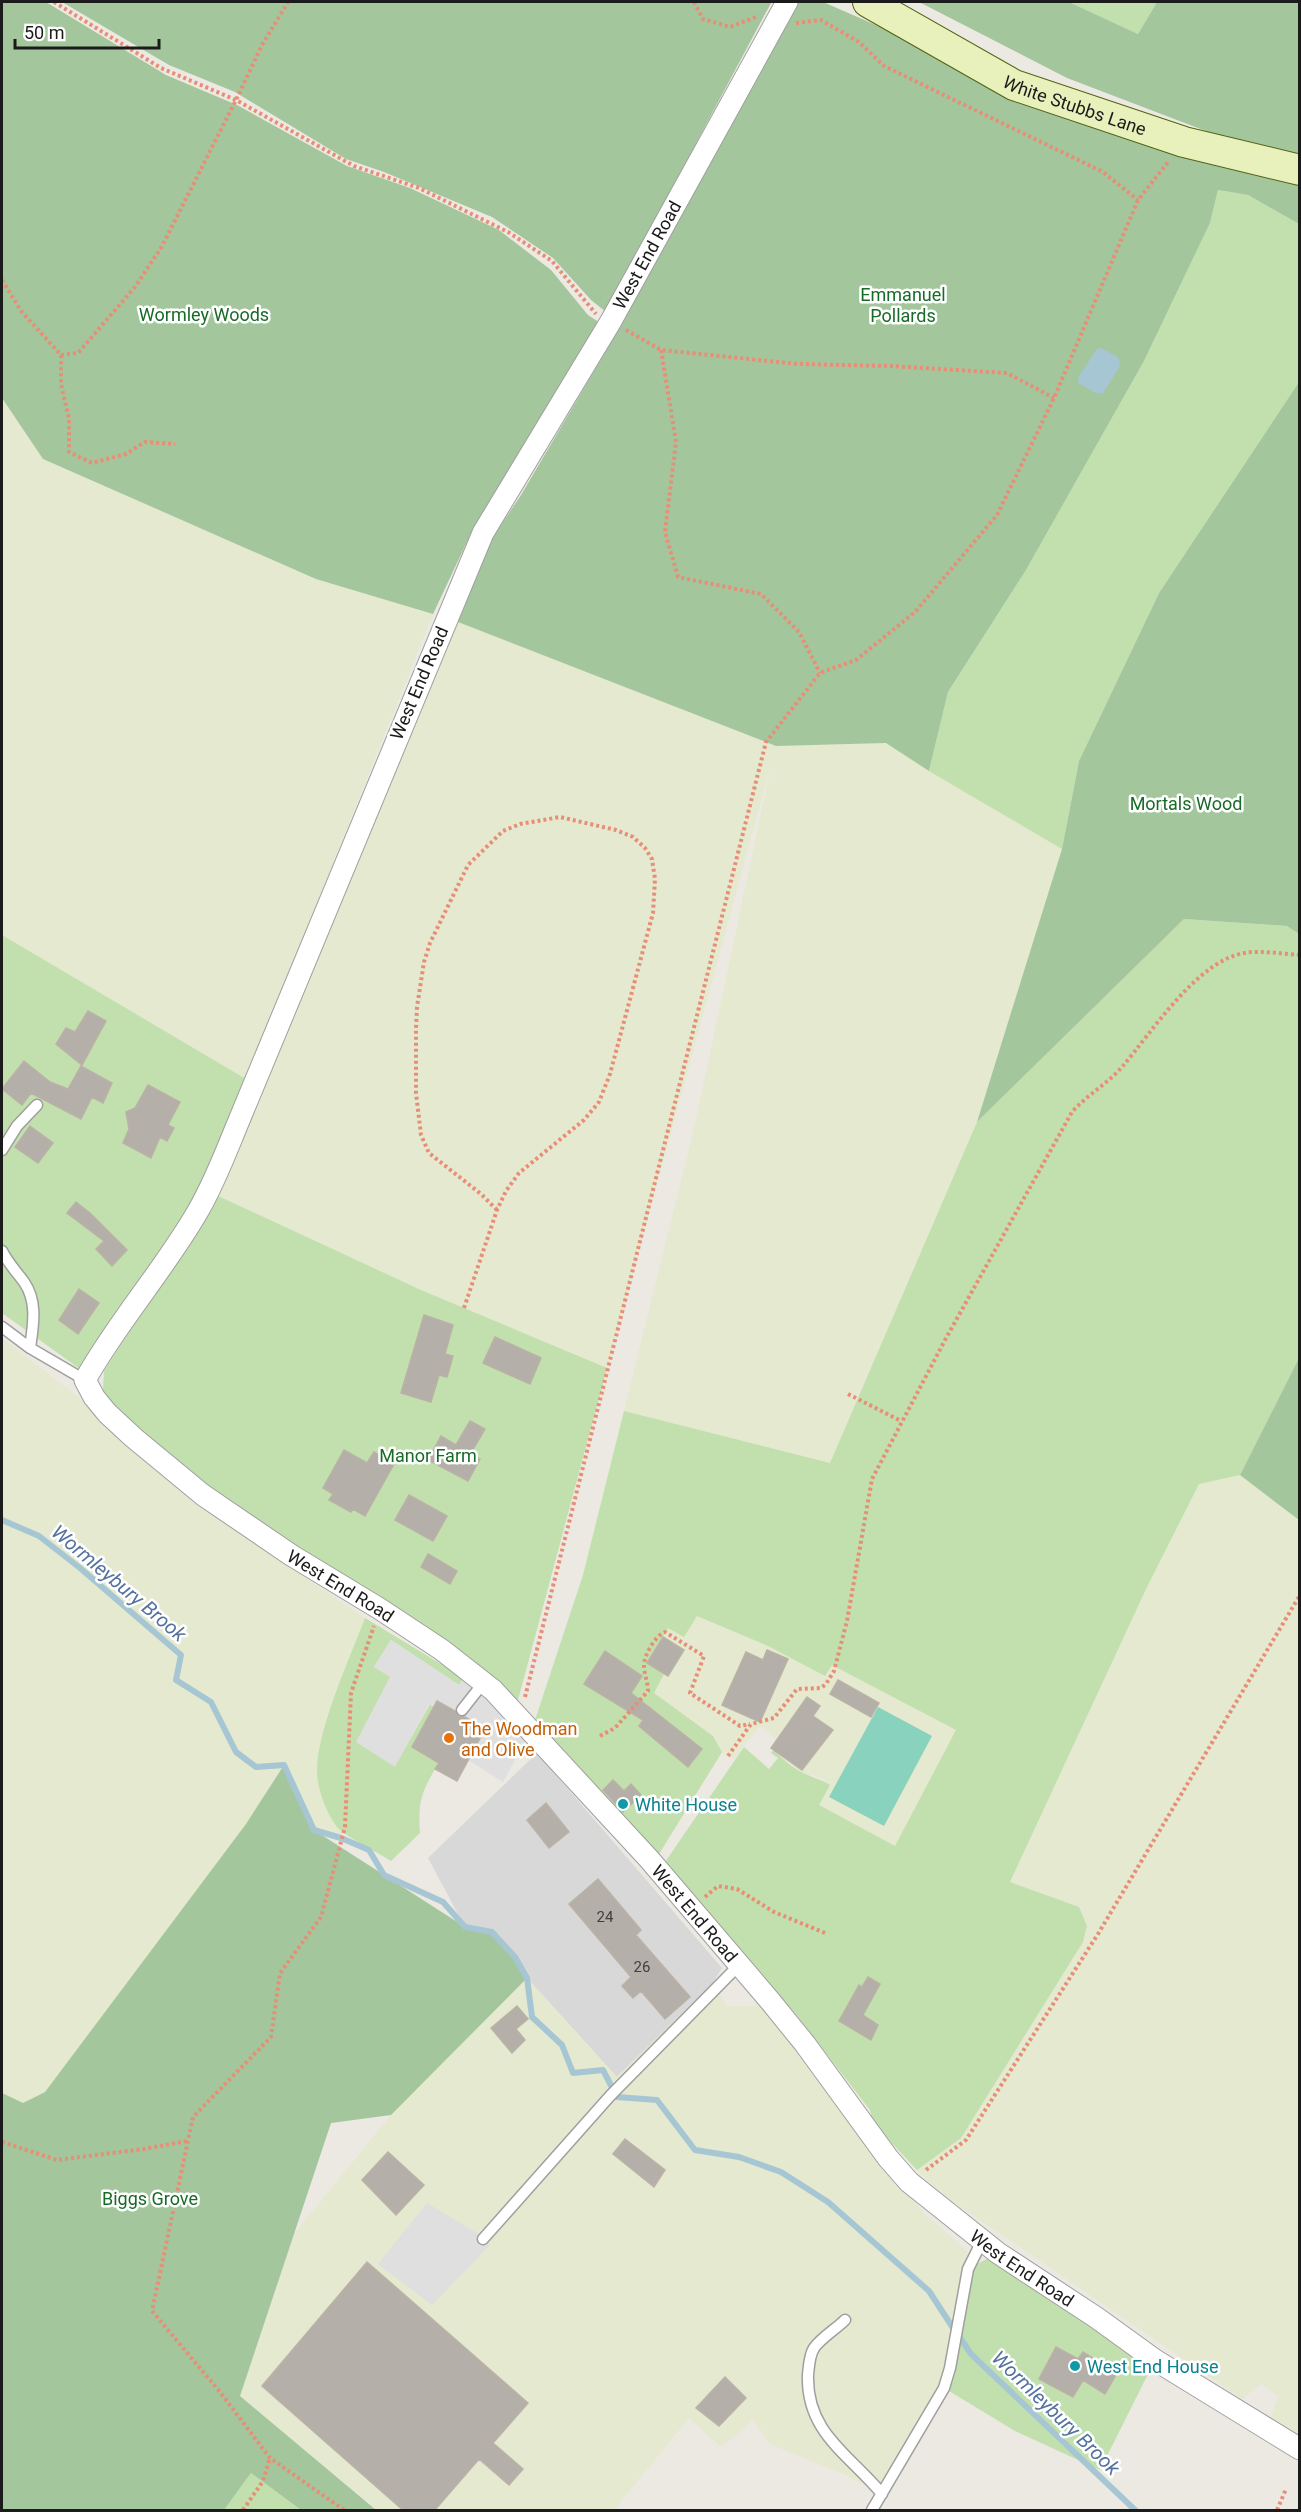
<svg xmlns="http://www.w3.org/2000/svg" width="1301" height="2512" viewBox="0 0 1301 2512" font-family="Roboto,sans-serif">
	<rect width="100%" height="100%" fill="#ece9e2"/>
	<path fill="#d9d8d8" d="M537,1753L722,1968L712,1984L617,2077L527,1978L515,1957L492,1932L465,1927L428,1858Z"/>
	<path fill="#e4e9cf" d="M2,398L43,459L316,579L433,614L246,1079L2,935Z
		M458,622L776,746L886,743L1062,849L977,1122L830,1463L624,1411L695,1125L772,761L607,1368L421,1290L216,1195Z
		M2,1338L85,1402L122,1443L192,1501L365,1618L339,1686L319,1751L317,1772L338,1827L344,1831L341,1838L314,1830L284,1766L246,1824L45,2092L23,2103L2,2093Z
		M1240,1475L1299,1520V2434L1271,2417L1278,2396L1261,2384L1242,2399L942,2194L917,2170L961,2138L1083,1942L1087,1926L1079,1907L1010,1883L1147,1587L1199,1484Z
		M697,1616L768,1646L825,1676L832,1665L957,1730L895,1847L818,1805L830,1785L823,1779L801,1772L779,1756L776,1752L781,1744L760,1726L734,1759L722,1752L713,1736L654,1693L647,1663L668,1627Z
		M527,1978L617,2077L712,1984L727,2006H763L863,2143L925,2214L967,2251L968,2269L950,2368L882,2494L841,2473L770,2444L752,2419L744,2429L721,2447L689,2418L614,2510H377L240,2396L294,2234L391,2115Z"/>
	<path fill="#c1e0ad" d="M1069,2H1157L1138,34Z
		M1218,190L1248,195L1299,224V382L1159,593L1079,761L1062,849L929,771L948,692L1026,570L1144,361L1210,223Z
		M1184,919L1287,926L1299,934V1358L1240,1475L1199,1484L1147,1587L1010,1882L1079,1907L1087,1926L1083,1942L961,2138L917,2170L873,2123L870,2110L795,2013L663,1865L744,1747L769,1769L778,1758L771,1753L779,1743L782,1745L776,1752C784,1761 797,1771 808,1775C816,1779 823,1780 830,1785L819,1805L895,1846L956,1730L832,1665L825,1676L768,1646L697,1616L684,1637L668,1628L647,1663L664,1674L654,1693L713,1736L722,1752L656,1859L534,1723L583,1575L624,1411L830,1463L977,1122Z
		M2,935L246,1079L218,1153L193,1200L80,1369L2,1313Z
		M216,1195L421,1290L607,1368L517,1704L213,1494L110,1406L103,1389L104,1371Z
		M365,1618L464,1678L459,1685L391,1640L374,1667L390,1676L395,1766L430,1704L434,1707L413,1747L426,1755H443C425,1788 417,1794 420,1833L391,1861C379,1853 346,1837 337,1827C326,1813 317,1788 317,1771C317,1729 350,1658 365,1618Z
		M998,2253L1155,2360L1100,2470L1015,2431L944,2388L968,2269Z
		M251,2473L301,2510H224Z"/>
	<path fill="#a4c69c" d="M2,2H46L166,75L237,105L347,166L410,188L499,230L551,270L588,315L600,323L473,529L433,614L316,579L43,459L2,398Z
		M62,2H769L771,3L606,312L591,300L553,258L492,217L384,172L346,159L235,92L169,65Z
		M797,2H823L1014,85L1299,179V224L1248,195L1218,190L1210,223L1144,361L1026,570L948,692L929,771L886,743L776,746L458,622L491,540L521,495L623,322Z
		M919,2H1069L1138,34L1157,2H1299V156L1232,141L1067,78Z
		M1299,382V934L1287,926L1184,919L977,1122L1062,849L1079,761L1159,593Z
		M1299,1358V1520L1240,1475Z
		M284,1765L314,1830L465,1927L492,1932L515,1957L527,1978L391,2115L331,2123L240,2396L376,2510H301L251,2473L224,2510H2V2093L23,2103L45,2092L246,1824Z"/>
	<path fill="#89d2bd" d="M878,1707L932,1736L884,1826L829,1797Z"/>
	<path fill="#dfdfdf" d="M391,1640L459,1685L464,1678L489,1698L527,1738L503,1782L468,1760L485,1728L438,1702L434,1707L429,1704L395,1767L356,1742L390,1677L374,1667Z
		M427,2203L477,2233L490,2245L432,2305L378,2264Z"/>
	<path fill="#a7c6d4" d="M1101,348L1118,357L1120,366L1103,393H1096L1078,383L1079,376L1097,349Z"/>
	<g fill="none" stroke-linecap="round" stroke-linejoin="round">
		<path stroke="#a7c6d4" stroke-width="6" d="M2,1520L39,1536L80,1568L181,1655L176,1680L211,1702L236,1752L256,1767L284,1765L314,1830L341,1838L369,1850L384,1875L443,1902L465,1927L492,1932L515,1957L527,1978L532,2017L562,2045L573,2073L603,2070L617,2097L657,2100L695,2150L739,2157L781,2172L828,2202L929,2291L955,2331
			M959,2336L971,2354L1135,2510"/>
	</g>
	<path fill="#b4afa8" stroke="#bbb2a6" stroke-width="1.5" d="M88,1011L106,1021L82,1065L56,1044L66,1028L75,1032Z
		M24,1061L50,1082L68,1089L81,1066L112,1083L103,1103L92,1097L81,1119L31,1093L22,1105L2,1089Z
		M148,1085L180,1102L168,1125L174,1128L167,1141L160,1137L151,1158L123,1143L129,1129L126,1112L135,1108Z
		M30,1126L53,1143L38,1163L15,1147Z
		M76,1202L90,1213L127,1250L112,1266L96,1249L104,1241L67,1213Z
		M79,1289L99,1303L78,1334L59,1320Z
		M424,1315L453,1325L445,1354L453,1356L447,1377L439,1375L431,1402L401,1393Z
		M495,1337L541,1358L530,1384L483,1363Z
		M470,1421L485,1429L471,1453L480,1459L468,1481L428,1460L441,1436L456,1445Z
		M344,1450L367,1463L374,1452L394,1464L365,1516L353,1509L351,1512L329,1500L333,1494L323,1488Z
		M409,1495L447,1516L433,1541L395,1520Z
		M428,1554L457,1571L450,1584L421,1567Z
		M663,1637L684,1650L668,1676L647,1663Z
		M767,1650L788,1659L760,1722L722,1705L746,1652L763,1660Z
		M605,1651L642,1676L631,1693L702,1749L688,1767L639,1726L643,1720L584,1684Z
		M838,1680L879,1703L871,1717L830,1694Z
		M807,1697L820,1706L813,1716L833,1730L802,1770L771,1748Z
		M437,1701L455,1711L458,1716L465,1717L485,1729L457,1781L435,1769L439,1763L412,1747Z
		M613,1780L624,1791L631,1784L641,1795L623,1812L603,1790Z
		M546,1803L569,1832L549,1848L527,1820Z
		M598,1879L641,1930L636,1935L690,1997L665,2019L641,1991L633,1998L622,1986L631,1977L569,1904Z
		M868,1977L880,1984L863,2015L878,2025L871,2040L839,2021L859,1985L862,1987Z
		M517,2006L528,2019L516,2029L525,2040L512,2053L491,2028Z
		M625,2139L665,2170L654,2187L613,2154Z
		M388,2152L424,2185L396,2215L362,2180Z
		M367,2262L528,2403L493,2443L523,2469L509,2485L479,2459L434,2511H404L262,2386Z
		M1056,2347L1078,2359L1083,2352L1117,2373L1105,2394L1083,2380L1073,2397L1039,2379Z
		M725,2377L746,2398L719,2426L696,2408Z"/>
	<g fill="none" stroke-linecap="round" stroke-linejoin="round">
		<defs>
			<path id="lane" d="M2,1150L17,1126L37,1105
				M2,1251C8,1263 16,1271 24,1282C38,1302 33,1326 30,1348
				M2,1327L30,1348L85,1380
				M462,1710L484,1682
				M483,2239L610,2096L739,1965
				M845,2320C836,2329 821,2338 814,2348C809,2356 809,2366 808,2375C806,2433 850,2455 882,2494
				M872,2510L944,2388L950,2368L968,2269L982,2241"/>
			<g id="street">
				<path id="s1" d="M787,2L611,321L483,533L240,1118C227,1149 215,1182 198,1211C164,1270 118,1321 85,1380L94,1397L107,1413L134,1438L203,1495L291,1555L380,1609L442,1650L493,1690L649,1859L771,2002L805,2044L888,2158L909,2182L998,2253L1097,2318L1155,2360L1300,2449"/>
			</g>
			<g id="secondary">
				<path id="s2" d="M868,2L1014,85L1184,142L1300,170"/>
			</g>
		</defs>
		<use href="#lane" stroke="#9f9f9f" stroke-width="13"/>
		<use href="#street" stroke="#9f9f9f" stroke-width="23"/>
		<use href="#secondary" stroke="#526311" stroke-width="32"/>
		<path stroke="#e88e77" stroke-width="4" stroke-dasharray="3 3" stroke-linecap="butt" d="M54,2L161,68L236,100L354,166L419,188L508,232L552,261L596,314
			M694,2L703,19L730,27L756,17
			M796,23L821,20L859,42L884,66L1103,172L1138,200
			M2,280L21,311L61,355V384L69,419V452L92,463L126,454L145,442L175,444
			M626,330L661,350L798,364L890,366L1007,373L1054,398
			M661,350L676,442L665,532L678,577L761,594L799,632L820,673
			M61,355L78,353L135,287L161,248L236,100L262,45L288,2
			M464,1308L497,1210L506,1191L519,1173L584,1120L599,1102L610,1074L653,913L655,879L652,859L645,848L633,837L616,830L560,817L520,824L503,831L468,865L430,943L424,962L417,1007L416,1029V1093L421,1135L429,1153L481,1194L497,1210
			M848,1394L901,1421
			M525,1697L766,742L820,673L856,660L915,612L997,515L1054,398L1138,200L1169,161
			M600,1736L615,1728L648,1691C648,1682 644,1674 644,1666C644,1655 655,1636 665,1632L704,1656L690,1693L740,1726L750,1724
			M728,1756L751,1724L774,1718L797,1689L821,1688L826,1684L834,1671L847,1621L872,1479L945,1340L1072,1112C1087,1095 1107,1084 1122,1067C1152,1032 1197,961 1244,953C1261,950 1283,954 1300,955
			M705,1897L718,1886L737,1889L774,1912L825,1933
			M2,2142L57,2160L144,2149L187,2141
			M926,2170L966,2140L1098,1934L1300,1595
			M243,2510L263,2481L270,2458
			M344,2510L270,2458L220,2392L152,2311L193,2117L271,2037L280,1973L321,1917L345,1827L351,1693L374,1626
			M1277,2510L1286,2489"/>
		<use href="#lane" stroke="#fff" stroke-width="10"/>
		<use href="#street" stroke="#fff" stroke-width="21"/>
		<use href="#secondary" stroke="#e8f1bb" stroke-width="30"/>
	</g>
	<circle fill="#e8710a" stroke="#fff" stroke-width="2" cx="449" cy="1738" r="6"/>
	<g fill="#0f9aa8" stroke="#fff" stroke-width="2">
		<circle cx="623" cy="1804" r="6"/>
		<circle cx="1075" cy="2366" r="6"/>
	</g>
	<g text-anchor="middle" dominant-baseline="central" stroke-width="5" stroke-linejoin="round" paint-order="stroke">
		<g font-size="15" fill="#41403e">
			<text x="605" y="1917">24</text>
			<text x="642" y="1967">26</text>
		</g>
		<g font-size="18" fill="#1b1b1b" stroke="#fff">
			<text stroke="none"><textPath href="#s2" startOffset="232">White Stubbs Lane</textPath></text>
			<text transform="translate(647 255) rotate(-61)">West End Road</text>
			<text transform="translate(419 683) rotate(-67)">West End Road</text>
			<text stroke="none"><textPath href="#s1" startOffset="1882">West End Road</textPath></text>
			<text stroke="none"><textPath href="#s1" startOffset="2368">West End Road</textPath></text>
			<text stroke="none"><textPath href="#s1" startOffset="2854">West End Road</textPath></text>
		</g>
		<g font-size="18" fill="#186b27" stroke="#fff">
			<text x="903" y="294">Emmanuel<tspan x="903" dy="21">Pollards</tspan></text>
			<text x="204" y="314">Wormley Woods</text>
			<text x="1186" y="803">Mortals Wood</text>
			<text x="428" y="1455">Manor Farm</text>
			<text x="150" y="2198">Biggs Grove</text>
		</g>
		<g font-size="18" fill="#c56008" stroke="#fff" text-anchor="start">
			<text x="461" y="1728">The Woodman<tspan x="461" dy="21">and Olive</tspan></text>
		</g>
		<g font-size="18" fill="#0d838f" stroke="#fff" text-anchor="start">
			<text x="635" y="1804">White House</text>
			<text x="1087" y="2366">West End House</text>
		</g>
		<g font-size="20" font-style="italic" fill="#54729e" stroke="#fff">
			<text transform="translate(119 1583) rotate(40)">Wormleybury Brook</text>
			<text transform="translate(1056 2413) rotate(44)">Wormleybury Brook</text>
		</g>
	</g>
	<rect width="1301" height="2512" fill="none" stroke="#1b1b1b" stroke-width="6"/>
	<path d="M15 39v9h144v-9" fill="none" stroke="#1b1b1b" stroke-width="3"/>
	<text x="24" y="39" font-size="18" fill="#1b1b1b" stroke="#ffffff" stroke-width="4.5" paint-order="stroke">50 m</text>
</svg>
